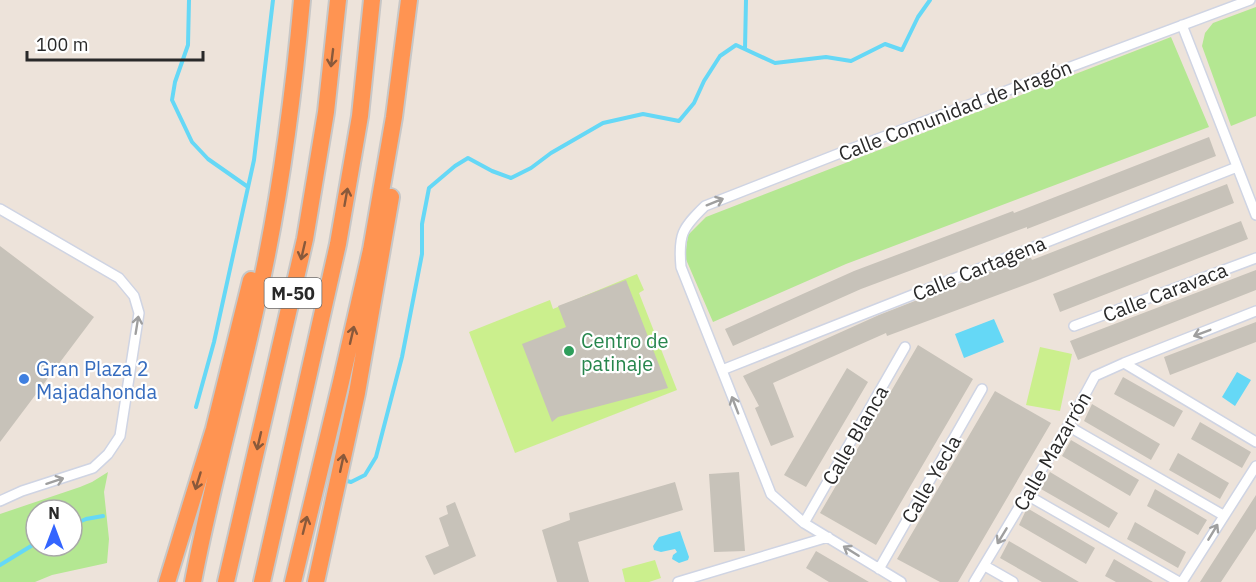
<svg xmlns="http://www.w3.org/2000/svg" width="1256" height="582" viewBox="0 0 1256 582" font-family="'IBM Plex Sans',sans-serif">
	<rect width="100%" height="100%" fill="#ede3da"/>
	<path fill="#b4e792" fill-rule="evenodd" d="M1256,7V116L1231,126L1202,46L1205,33L1213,23Z
		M1171,37L1209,127L846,264L713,322L685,257L688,235L706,217Z
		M108,472L104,492L109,539L107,563L52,575L35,582H0V514L80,487L92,482ZM36,510H72V546H36Z"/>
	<path fill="#cbef8d" d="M637,274L644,290L639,293L677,390L515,453L469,332L550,300L553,309Z
		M1040,347L1072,354L1060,411L1026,405Z
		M655,560L661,578L649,582H625L622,569Z"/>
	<path fill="#65d8f6" d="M994,319L1004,342L964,358L955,334Z
		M1237,372L1251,380L1235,406L1222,397Z
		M680,531L689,557L688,560L679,563L672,559L673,555L677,552L675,549L661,552L654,550L653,546L659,537Z"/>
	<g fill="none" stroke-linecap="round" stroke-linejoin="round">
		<path stroke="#65d8f6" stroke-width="4" d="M189,0L188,45L175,82L172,100L192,142L208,159L248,187
			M745,49L746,0
			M196,407L214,342L254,160L273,0
			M347,481L351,482L365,475L376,457L402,357L422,254V224L429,188L455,166L468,158L492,171L511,178L531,168L551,153L603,123L643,114L679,121L694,103L704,81L720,56L736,45L775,63L826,57L851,61L885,44L902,50L918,17L930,0
			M72,525L86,519L103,516
			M0,565L36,543"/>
	</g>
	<path fill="#c7c2b9" d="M1209,137L1216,156L1027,229V227L861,289L733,346L725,329L854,271L1013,211L1014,213Z
		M1227,184L1234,203L1038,280L887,336L886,333L773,383L794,437L771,446L755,408L759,406L743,376L879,315L1030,256L1032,260Z
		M1241,221L1248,239L1060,312L1053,294Z
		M0,246L94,317L0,442Z
		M1256,270V290L1078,360L1070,341Z
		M626,280L668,388L558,417L552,422L522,344L566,327L558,306Z
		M1256,322V342L1170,375L1164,357Z
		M918,345L973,379L876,545L820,513Z
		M847,368L868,382L806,487L784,475Z
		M1123,377L1183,411L1174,427L1114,394Z
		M995,391L1051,423L958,582H940L897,559Z
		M1092,404L1160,444L1151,460L1084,421Z
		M1200,422L1251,452L1242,468L1191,439Z
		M1071,440L1139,480L1130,496L1062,456Z
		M1178,453L1229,483L1220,499L1169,470Z
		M739,472L745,551L714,552L709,474Z
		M1050,472L1118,513L1109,528L1041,489Z
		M675,482L683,510L578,542L589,582H557L542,530L570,520L569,513Z
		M1155,489L1207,520L1198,535L1147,506Z
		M1256,495V529L1221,582H1200Z
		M455,502L476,556L434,575L425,556L449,546L439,518L448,514L446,506Z
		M1027,508L1095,548L1086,564L1019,525Z
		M1135,522L1186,552L1178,568L1127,539Z
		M1009,541L1079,582H1042L1000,558Z
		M816,551L869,582H829L806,568Z
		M1114,559L1153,582H1116L1105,576Z"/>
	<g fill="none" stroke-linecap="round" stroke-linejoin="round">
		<defs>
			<path id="street" d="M1182,25L1256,215
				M0,209L119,278L134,296L139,313L120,436L108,454L93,468L22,491L0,501
				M1074,326L1256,258
				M1124,363L1256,442
				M722,370L1237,167
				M1068,426L1223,515
				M1027,495L1179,582
				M804,523L905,347
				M985,566L1013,582
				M879,569L982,389
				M678,582L828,537
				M901,582L804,523L771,494L681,267C678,235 682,228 705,206L848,150L1250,0
				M974,582L1068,426L1095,376L1124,363L1256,311
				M1182,582L1256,466"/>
			<path id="highway" d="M167,582L214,429L251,280
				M193,582C211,486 238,393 258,298C280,199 293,100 302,0
				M226,582L305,239L326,112L338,0
				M262,582L338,244L360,116L372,0
				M293,582L341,382L371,250L394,117L409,0
				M316,582L357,393L391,197"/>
		</defs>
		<use href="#street" stroke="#cfd4e3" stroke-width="12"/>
		<use href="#highway" stroke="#c7c7c7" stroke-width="20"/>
		<use href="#street" stroke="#fff" stroke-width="9"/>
		<use href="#highway" stroke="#ff9452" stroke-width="16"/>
	</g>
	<defs><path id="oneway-shaft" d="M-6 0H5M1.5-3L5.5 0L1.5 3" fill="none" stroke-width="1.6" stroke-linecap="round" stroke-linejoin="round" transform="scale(1.5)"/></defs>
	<g stroke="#89593b">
		<use href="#oneway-shaft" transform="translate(332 58) rotate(97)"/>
		<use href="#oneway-shaft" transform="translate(346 197) rotate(-80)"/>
		<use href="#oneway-shaft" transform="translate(303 251) rotate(103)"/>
		<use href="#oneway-shaft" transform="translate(352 335) rotate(-77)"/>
		<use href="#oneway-shaft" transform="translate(259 441) rotate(103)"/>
		<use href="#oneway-shaft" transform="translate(342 463) rotate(-78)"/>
		<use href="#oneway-shaft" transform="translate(198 481) rotate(107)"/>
		<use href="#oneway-shaft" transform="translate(305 525) rotate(-76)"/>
	</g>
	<g stroke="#9f9f9f">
		<use href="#oneway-shaft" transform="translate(715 202) rotate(-22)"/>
		<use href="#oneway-shaft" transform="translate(137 325) rotate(-81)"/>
		<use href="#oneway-shaft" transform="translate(1202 333) rotate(159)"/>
		<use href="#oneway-shaft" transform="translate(735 405) rotate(-111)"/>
		<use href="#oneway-shaft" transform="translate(55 481) rotate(-18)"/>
		<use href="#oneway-shaft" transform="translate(1213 532) rotate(-59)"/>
		<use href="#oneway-shaft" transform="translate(1002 536) rotate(121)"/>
		<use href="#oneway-shaft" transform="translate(851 551) rotate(-148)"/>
	</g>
	<circle fill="#2e9e5b" stroke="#fff" stroke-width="2" cx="569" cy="351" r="6"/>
	<circle fill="#3f7fe0" stroke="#fff" stroke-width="2" cx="24" cy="379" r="6"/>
	<g text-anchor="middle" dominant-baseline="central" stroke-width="4.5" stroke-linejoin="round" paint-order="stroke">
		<rect fill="#fff" stroke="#696969" stroke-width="1.5" x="264.5" y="278" width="57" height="30" rx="4.5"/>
		<g font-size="18" font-weight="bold" fill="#292929">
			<text x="293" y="293">M-50</text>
		</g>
		<g font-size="20" fill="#292929" stroke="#fff">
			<text transform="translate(955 110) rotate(-21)">Calle Comunidad de Aragón</text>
			<text transform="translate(979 268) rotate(-22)">Calle Cartagena</text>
			<text transform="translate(1165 292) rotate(-21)">Calle Caravaca</text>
			<text transform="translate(855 435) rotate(-60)">Calle Blanca</text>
			<text transform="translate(1052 451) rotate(-60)">Calle Mazarrón</text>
			<text transform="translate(931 479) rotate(-60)">Calle Yecla</text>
		</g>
		<g font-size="20" fill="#27864d" stroke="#fff" text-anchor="start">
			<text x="581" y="340">Centro de<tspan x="581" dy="23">patinaje</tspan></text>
		</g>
		<g font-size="20" fill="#366cbe" stroke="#fff" text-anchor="start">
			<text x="36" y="368">Gran Plaza 2<tspan x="36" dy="23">Majadahonda</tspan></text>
		</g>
	</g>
	<g transform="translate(54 528)"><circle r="28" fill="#ffffff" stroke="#a9a9a9" stroke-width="1.5"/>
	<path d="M0-4.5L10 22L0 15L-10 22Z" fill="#3465ff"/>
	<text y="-9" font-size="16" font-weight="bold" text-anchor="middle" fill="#292929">N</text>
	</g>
	<path d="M27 51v9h176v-9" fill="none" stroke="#292929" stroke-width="3"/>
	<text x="36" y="51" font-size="18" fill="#292929" stroke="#ffffff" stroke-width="4.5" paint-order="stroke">100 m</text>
</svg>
